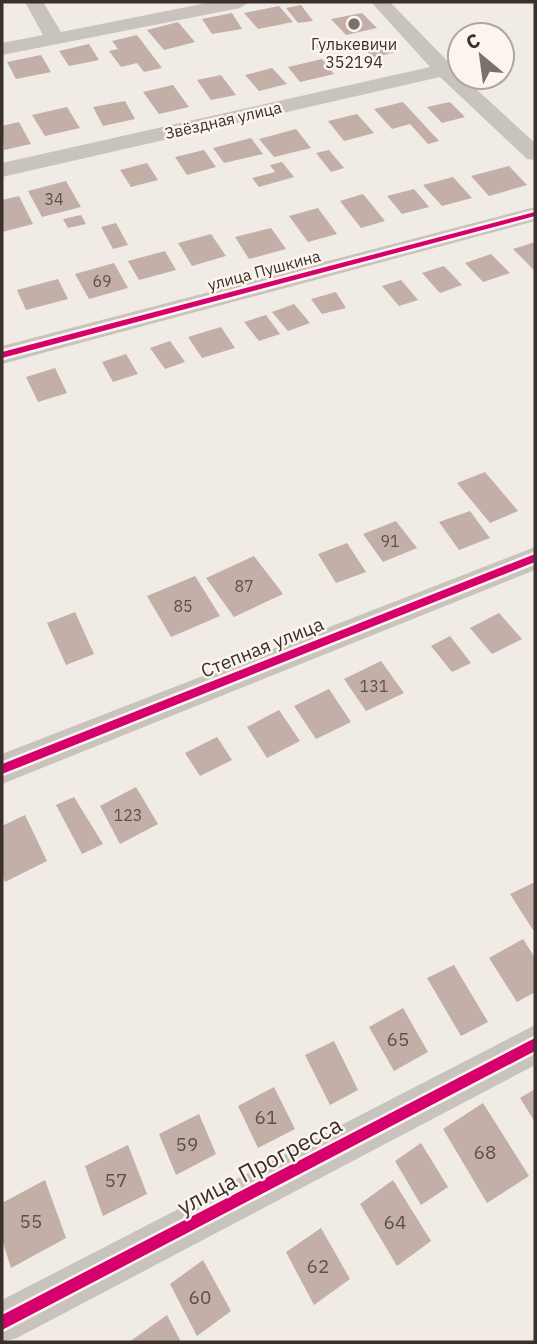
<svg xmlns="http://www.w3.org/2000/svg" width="537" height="1344" viewBox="0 0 537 1344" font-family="'IBM Plex Sans',sans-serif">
	<rect width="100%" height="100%" fill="#f0ebe5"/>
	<path fill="#c3afa7" d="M301,5L313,21L298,23L286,8Z
		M279,6L293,22L258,29L244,13Z
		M232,13L242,29L212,34L202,19Z
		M362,13L377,28L346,35L331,19Z
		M178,22L195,42L164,50L147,30Z
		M137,35L162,68L144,72L137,63L121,67L109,51L118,49L112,41Z
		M333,39L339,45L320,50L314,44Z
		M383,40L395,52L373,58L361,45Z
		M89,44L99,60L69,66L59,51Z
		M41,55L51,72L16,79L7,62Z
		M322,59L334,74L300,82L288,67Z
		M272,68L287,84L259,91L245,75Z
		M221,75L236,95L211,100L197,80Z
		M173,85L189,107L159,114L143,92Z
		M125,101L135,119L103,126L93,107Z
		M403,102L439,141L428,144L410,124L392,129L374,109Z
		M450,102L465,117L442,123L427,107Z
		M67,107L80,128L45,136L32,115Z
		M357,114L374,133L344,141L328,121Z
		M19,122L31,144L4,150L2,126Z
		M296,129L311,148L274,157L259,139Z
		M251,138L263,154L224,163L213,148Z
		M204,150L216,167L187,175L175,157Z
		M329,150L344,168L331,172L316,153Z
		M282,162L294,177L259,187L252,178L275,172L270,165Z
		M147,163L158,180L131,187L120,170Z
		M509,166L527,185L489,196L471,176Z
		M453,177L472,198L442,206L423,185Z
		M66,181L81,207L42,217L28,191Z
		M414,189L429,207L402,214L387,196Z
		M363,194L385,221L361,228L340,201Z
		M19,196L33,224L2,232V200Z
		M318,208L337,234L308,242L289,216Z
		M81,215L86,224L68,228L63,219Z
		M116,223L128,245L113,249L101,227Z
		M271,228L286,249L249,259L235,237Z
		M211,234L226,256L192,266L178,243Z
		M535,242V271L513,249Z
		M165,251L176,270L139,280L128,261Z
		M491,254L510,273L483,282L465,263Z
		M114,263L128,288L89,299L75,274Z
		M444,266L462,285L440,293L422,273Z
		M58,279L68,299L26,310L17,290Z
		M401,280L418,300L399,306L382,286Z
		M336,292L346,308L322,314L311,299Z
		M294,304L310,323L288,331L272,312Z
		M266,315L280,334L259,341L244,322Z
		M221,327L235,348L202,358L188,337Z
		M170,341L185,362L165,369L150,348Z
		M126,354L138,374L113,382L102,362Z
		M55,368L67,393L38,402L26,377Z
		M485,472L518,511L490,523L457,483Z
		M470,511L490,538L459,550L439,522Z
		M396,521L417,548L383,562L363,534Z
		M347,543L366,572L336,583L318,554Z
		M254,556L283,594L234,617L206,578Z
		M195,576L220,616L171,637L147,596Z
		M75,612L94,654L66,665L47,623Z
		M499,613L522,639L492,654L470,628Z
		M450,636L471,663L452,672L431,646Z
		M381,661L404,693L366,711L344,679Z
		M329,689L351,722L316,739L294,706Z
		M279,710L300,741L267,758L247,727Z
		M217,737L232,760L200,776L185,753Z
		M136,787L158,824L120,844L100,806Z
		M74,797L103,844L82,854L56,805Z
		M25,815L47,861L5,882L2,875V826Z
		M535,882V929L533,930L510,894Z
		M523,939L535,958V992L517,1002L489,958Z
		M454,965L488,1022L461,1036L427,978Z
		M403,1008L428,1052L394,1071L369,1027Z
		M334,1041L358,1090L330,1105L305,1055Z
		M274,1087L295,1129L258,1148L238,1106Z
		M535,1089V1122L520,1098Z
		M483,1103L529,1176L487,1203L443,1129Z
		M199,1114L216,1154L176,1175L159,1134Z
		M421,1143L448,1187L421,1205L395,1161Z
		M128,1145L147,1194L103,1216L85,1166Z
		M45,1180L66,1238L11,1268L2,1239V1203Z
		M393,1180L431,1241L397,1266L360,1204Z
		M321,1228L350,1279L314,1305L286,1252Z
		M203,1260L231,1311L197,1336L170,1284Z
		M167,1315L181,1342H129Z"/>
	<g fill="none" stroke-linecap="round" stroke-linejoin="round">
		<path fill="#c9c3be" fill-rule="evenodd" d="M25,2H43L61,32L212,2H249L240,8L2,55V43L43,35Z
			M371,2H390L460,74V77H463L535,143V160L527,159L440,77L2,177V163L430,67Z
			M535,207V221L2,364V346Z
			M535,547V570L2,784V754Z
			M535,1025V1065L17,1338L2,1342V1300Z"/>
		<defs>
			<path id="cycleway" d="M535,212V216L2,358V352Z
				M535,554V562L2,774V764Z
				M535,1038V1051L2,1330V1315Z"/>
		</defs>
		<use href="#cycleway" stroke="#fbf5ee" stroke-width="5"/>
		<use href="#cycleway" fill="#d6006c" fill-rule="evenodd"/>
	</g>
	<circle fill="#7a716c" stroke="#fbf5ee" stroke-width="2.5" cx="354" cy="24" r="7"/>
	<g text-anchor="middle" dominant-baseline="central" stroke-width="5" stroke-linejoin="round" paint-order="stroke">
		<g font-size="16" fill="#3b302b" stroke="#fbf5ee">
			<text x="354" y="44">Гулькевичи<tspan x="354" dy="18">352194</tspan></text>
		</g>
		<g font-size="16" fill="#3b302b" stroke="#fbf5ee">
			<text transform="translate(223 120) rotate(-13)">Звёздная улица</text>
			<text transform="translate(264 270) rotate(-15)">улица Пушкина</text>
		</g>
		<g font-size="16" fill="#5d504a">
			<text x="54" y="199">34</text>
			<text x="102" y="281">69</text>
			<text x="390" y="541">91</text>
			<text x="244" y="586">87</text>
			<text x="183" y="606">85</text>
			<text x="374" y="686">131</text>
			<text x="128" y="815">123</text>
		</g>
		<g font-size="19" fill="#3b302b" stroke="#fbf5ee">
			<text transform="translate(262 647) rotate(-22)">Степная улица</text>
		</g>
		<g font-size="19" fill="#5d504a">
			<text x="398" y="1039">65</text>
			<text x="266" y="1117">61</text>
			<text x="187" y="1144">59</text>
			<text x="485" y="1152">68</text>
			<text x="116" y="1180">57</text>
			<text x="31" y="1221">55</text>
			<text x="395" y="1222">64</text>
			<text x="318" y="1266">62</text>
			<text x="200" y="1297">60</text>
		</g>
		<g font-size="23" fill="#3b302b" stroke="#fbf5ee">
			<text transform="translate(259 1165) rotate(-28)">улица Прогресса</text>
		</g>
	</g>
	<rect width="537" height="1344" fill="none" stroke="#3b302b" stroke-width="7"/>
	<g transform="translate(481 56) rotate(331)"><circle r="33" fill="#fbf5ee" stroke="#aea6a0" stroke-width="2"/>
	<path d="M0-5L12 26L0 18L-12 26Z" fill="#7a716c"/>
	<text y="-10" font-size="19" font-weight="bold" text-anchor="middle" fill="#3b302b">С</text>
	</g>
</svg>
